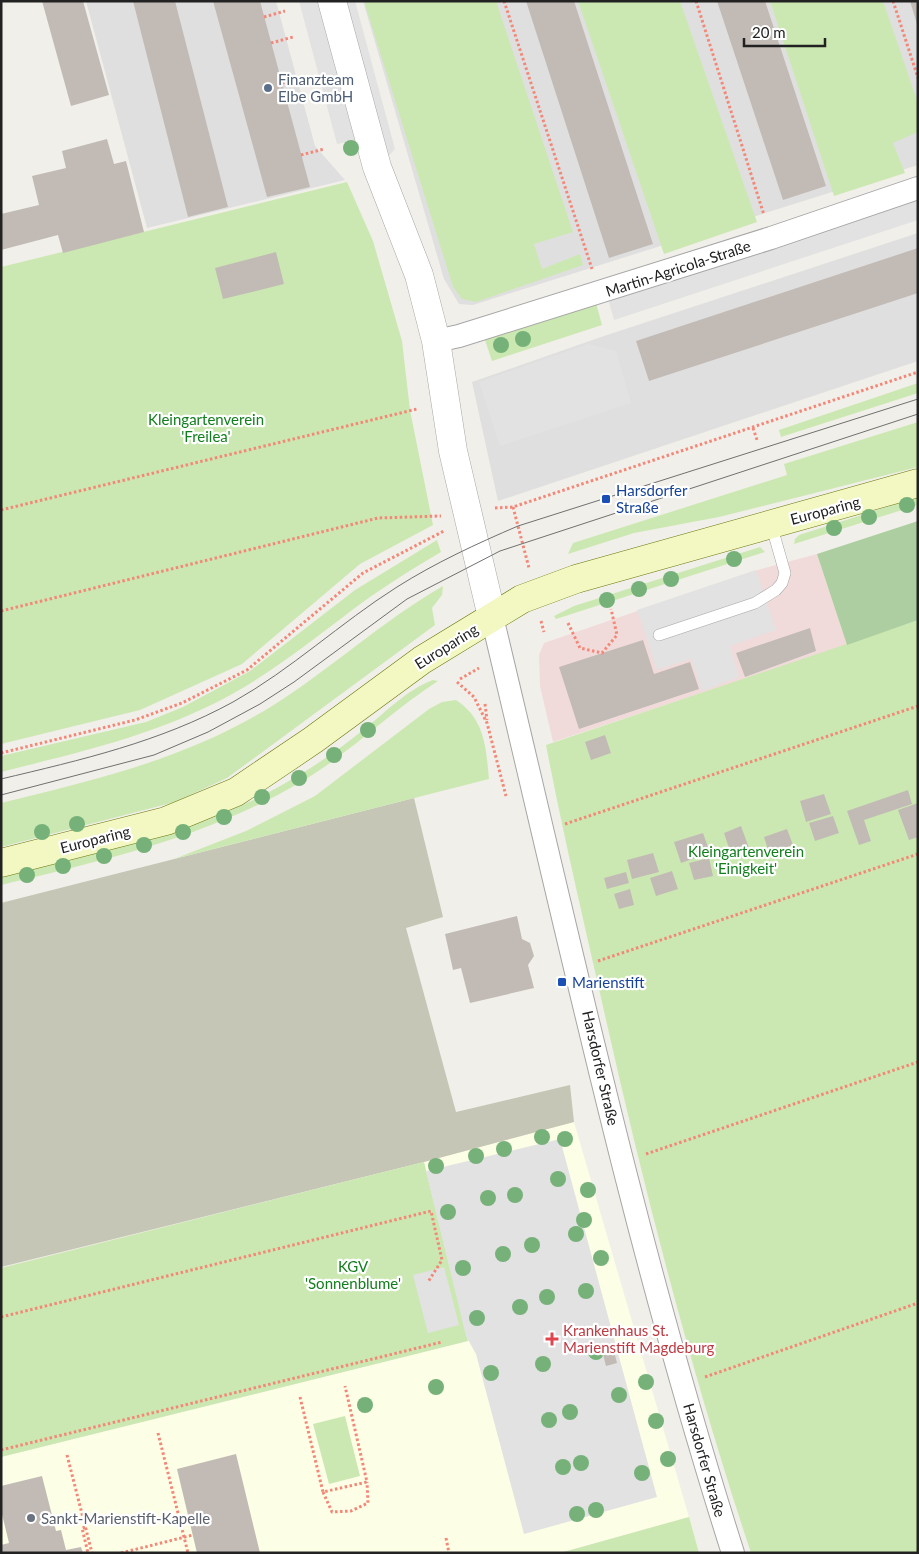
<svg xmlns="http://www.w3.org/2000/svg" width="919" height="1554" viewBox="0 0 919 1554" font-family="Lato,sans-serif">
	<rect width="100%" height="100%" fill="#f1efe9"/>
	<path fill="#e0dfdf" d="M86,1H276L315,146L345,180L147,228Z
		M363,1H918V165L473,305L459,304L444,279Z
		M918,233V361L498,501L472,382L604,336Z"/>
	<path fill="#f1dbda" d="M817,554L847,645L553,742L540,686L539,655L544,643L754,571Z"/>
	<path fill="#fdfee6" d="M574,1122L689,1517L560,1553H1V1457L468,1341L424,1162Z"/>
	<path fill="#c5c6b5" d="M414,798L443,917L406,928L456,1112L570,1085L574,1122L424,1162L1,1267V903Z"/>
	<path fill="#cce8b2" d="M364,1H496L573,232L534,244L542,269L580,254L583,265L476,302L462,299L453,287Z
		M578,1H680L757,222L664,254Z
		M770,1H883L918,103V132L893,143L905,173L834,196Z
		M347,182L373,241L402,341L410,410L433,525L360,564L242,664L140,710L1,744V267Z
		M596,303L602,325L492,361L485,340Z
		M918,383V393L781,437L779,430Z
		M918,422V467L719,517L634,533L568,554L573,543L787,475L784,464Z
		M918,497V505L794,544L795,539L799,535Z
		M437,540L441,552C417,566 393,581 370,597C327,628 287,662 241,689C166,733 84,751 1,772V756L146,722L183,707L250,671L355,590Z
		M760,547L765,552L556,619L554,616L574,606Z
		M443,586L442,595L432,608L435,625L227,778L175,802L1,847V803C98,779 186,759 272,706C331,669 382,621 443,586Z
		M918,620V1553H751C692,1375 645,1194 604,1011C584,922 563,834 546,745Z
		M433,680L438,681C390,712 350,753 301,782C207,837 105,860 1,885V876C101,851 205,832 294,778C318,764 341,748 363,730C385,713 406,690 433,680Z
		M456,700C485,719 486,747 489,779L174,859L246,831L315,796L429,709L442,702Z
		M424,1162L468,1341L1,1457V1268Z
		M345,1416L360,1476L329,1484L313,1424Z
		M689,1517L699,1553H560Z"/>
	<path fill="#adcea0" d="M918,521V620L847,645L817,554Z"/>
	<path fill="#e2e2e2" d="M299,1H318L357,140L337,144Z
		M345,1H355L395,149L387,158Z
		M918,196V220L614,320L608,299Z
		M588,344L616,351L631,403L500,446L479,382Z
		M756,570L776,630L730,646L739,677L702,691L691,659L657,670L637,610Z
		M560,1139L657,1497L524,1534L476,1354L466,1336L426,1171Z
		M444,1267L459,1325L428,1333L413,1275Z"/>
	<path fill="#c2bbb5" d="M42,1H83L109,95L71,106Z
		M133,1H175L228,207L188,217Z
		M213,1H260L310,187L267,197Z
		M526,1H574L653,244L609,258Z
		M717,1H765L826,186L783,200Z
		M910,1H918V24H917Z
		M107,139L114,164L126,161L144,232L63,253L58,235L1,250V214L39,205L32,176L66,168L62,151Z
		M918,248V293L649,381L636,341Z
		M276,252L284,284L223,299L215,268Z
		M810,628L816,651L745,677L736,653Z
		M643,640L654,674L690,662L699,689L579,729L559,667Z
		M605,735L611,753L591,760L585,742Z
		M908,790L912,804L864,820L871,841L859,845L847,811Z
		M824,794L831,814L806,822L800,801Z
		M918,803V837L909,840L898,810Z
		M833,816L839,833L815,841L809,823Z
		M741,826L750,851L726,859L723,853L730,851L724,833Z
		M787,829L793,845L769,853L764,837Z
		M703,833L710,853L681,863L674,842Z
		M653,853L659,872L632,879L627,860Z
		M709,858L713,876L694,880L689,863Z
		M672,871L678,889L656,896L650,878Z
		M626,872L629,883L607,889L604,878Z
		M630,889L634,905L619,909L614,894Z
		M517,916L522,939L530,943L534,956L528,965L534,988L470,1003L461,968L453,970L445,934Z
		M612,1344L617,1363L606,1366L601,1347Z
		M236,1454L260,1553H197L177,1469Z
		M42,1476L56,1531L61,1530L66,1550L81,1547L83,1553H1V1545L9,1543L1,1510V1486Z"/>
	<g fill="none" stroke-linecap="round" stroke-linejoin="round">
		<defs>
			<path id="service" d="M659,635L755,603L776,590L782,583L785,573L771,524"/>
			<path id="minor" d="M436,341L459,336L771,238L918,188
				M492,617C567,930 635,1246 733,1553"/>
			<path id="tertiary" d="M332,1L377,167L419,275L436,341L453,451L492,617"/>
			<path id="secondary" d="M1,863L166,821L236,792L313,740L422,660L522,599L576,579L918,483"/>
		</defs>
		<use href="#service" stroke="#a6a6a6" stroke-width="12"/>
		<use href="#minor" stroke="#a6a6a6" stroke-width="24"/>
		<use href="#tertiary" stroke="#a6a6a6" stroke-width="29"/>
		<use href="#secondary" stroke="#69770b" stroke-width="29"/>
		<path stroke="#f38778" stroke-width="3" stroke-dasharray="2.5 2.5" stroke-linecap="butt" d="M504,1L592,269
			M696,1L764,215
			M893,1L918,78
			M264,17L285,11
			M271,43L293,37
			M282,83L304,78
			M301,155L324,149
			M753,428L757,440
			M513,507L529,568
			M495,508L513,507L918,372
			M1,510L417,409
			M1,611L378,518L441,516
			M541,621L544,632
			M568,623L580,648L602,653L617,635L611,609
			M460,679L479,668
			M457,682L474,697L487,723L506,796
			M485,704L487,720
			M1,753L135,720L182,703L247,670L363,573L444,531
			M565,824L918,706
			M598,961L918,854
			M646,1154L918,1062
			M1,1317L431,1211L442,1260L428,1282
			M705,1377L918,1303
			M300,1397L323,1492L367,1482L345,1386
			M158,1433L188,1553
			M1,1450L442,1342
			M67,1455L92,1553
			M323,1492L332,1512L351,1511L368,1503L367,1482
			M85,1527L82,1528L88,1553
			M446,1538L449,1553
			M121,1553L193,1535"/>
		<use href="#service" stroke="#fff" stroke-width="11"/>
		<use href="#minor" stroke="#fff" stroke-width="22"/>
		<use href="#tertiary" stroke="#fff" stroke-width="28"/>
		<use href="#secondary" stroke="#f3f7c1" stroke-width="28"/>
		<path stroke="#707070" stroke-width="1" d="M1,779C81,760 160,742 233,702C292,669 340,623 397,587C435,563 476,544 518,526L918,399
			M1,795L154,755L208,732L260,704L294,682L407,599L500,551L918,414"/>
	</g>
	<g fill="#76b179">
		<circle cx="351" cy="148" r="8"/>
		<circle cx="523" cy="339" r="8"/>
		<circle cx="501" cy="345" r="8"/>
		<circle cx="907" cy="505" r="8"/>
		<circle cx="869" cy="517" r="8"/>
		<circle cx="834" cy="528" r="8"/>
		<circle cx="734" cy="559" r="8"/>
		<circle cx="671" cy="579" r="8"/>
		<circle cx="639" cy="589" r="8"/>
		<circle cx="607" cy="600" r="8"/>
		<circle cx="368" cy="730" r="8"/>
		<circle cx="334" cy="755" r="8"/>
		<circle cx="299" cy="778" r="8"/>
		<circle cx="262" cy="797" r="8"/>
		<circle cx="224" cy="817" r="8"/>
		<circle cx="77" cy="824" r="8"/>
		<circle cx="42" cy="832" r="8"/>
		<circle cx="183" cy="832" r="8"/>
		<circle cx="144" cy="845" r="8"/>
		<circle cx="104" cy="856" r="8"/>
		<circle cx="63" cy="866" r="8"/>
		<circle cx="27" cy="875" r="8"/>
		<circle cx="542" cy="1137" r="8"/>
		<circle cx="565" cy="1139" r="8"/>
		<circle cx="504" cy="1149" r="8"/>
		<circle cx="476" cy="1156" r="8"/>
		<circle cx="436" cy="1166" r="8"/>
		<circle cx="558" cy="1179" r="8"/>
		<circle cx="588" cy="1190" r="8"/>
		<circle cx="515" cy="1195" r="8"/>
		<circle cx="488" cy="1198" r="8"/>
		<circle cx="448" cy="1212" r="8"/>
		<circle cx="584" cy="1220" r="8"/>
		<circle cx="576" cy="1234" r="8"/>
		<circle cx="532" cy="1245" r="8"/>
		<circle cx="503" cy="1254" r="8"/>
		<circle cx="601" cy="1258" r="8"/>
		<circle cx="463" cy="1268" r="8"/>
		<circle cx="586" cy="1291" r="8"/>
		<circle cx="547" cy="1297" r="8"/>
		<circle cx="520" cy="1307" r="8"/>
		<circle cx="477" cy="1318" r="8"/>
		<circle cx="596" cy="1352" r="8"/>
		<circle cx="543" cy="1364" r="8"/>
		<circle cx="491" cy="1373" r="8"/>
		<circle cx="646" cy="1382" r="8"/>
		<circle cx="436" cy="1387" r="8"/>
		<circle cx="619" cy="1395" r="8"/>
		<circle cx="365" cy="1405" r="8"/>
		<circle cx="570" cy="1412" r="8"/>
		<circle cx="549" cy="1420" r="8"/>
		<circle cx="656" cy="1421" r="8"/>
		<circle cx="668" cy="1459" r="8"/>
		<circle cx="581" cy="1463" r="8"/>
		<circle cx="563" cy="1467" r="8"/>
		<circle cx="642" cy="1473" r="8"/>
		<circle cx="596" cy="1510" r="8"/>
		<circle cx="577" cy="1514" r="8"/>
	</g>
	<circle fill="#5c6f8a" stroke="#fff" stroke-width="2" cx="268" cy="88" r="5"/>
	<g fill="#1a4fb4" stroke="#fff" stroke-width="2">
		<rect x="601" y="494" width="10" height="10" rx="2.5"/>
		<rect x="557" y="977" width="10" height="10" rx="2.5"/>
	</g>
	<path fill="#e0444e" stroke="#fff" stroke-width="2" d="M549.5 1331.5h5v5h5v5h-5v5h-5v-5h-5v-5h5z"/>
	<circle fill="#6b7280" stroke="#fff" stroke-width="2" cx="31" cy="1518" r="5"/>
	<g text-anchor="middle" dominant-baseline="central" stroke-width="4.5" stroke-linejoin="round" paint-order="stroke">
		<g font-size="15" fill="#4e5e75" stroke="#fff" text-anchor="start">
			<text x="278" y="79">Finanzteam<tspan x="278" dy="17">Elbe GmbH</tspan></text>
		</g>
		<g font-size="15" fill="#222" stroke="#fff">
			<text transform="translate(678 268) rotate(-18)">Martin-Agricola-Straße</text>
			<text transform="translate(825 510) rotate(-15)">Europaring</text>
			<text transform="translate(446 646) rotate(-32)">Europaring</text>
			<text transform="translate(95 839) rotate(-14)">Europaring</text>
			<text transform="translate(601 1068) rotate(77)">Harsdorfer Straße</text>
			<text transform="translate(705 1460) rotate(74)">Harsdorfer Straße</text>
		</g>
		<g font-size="15" fill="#127e1d" stroke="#fff">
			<text x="206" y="419">Kleingartenverein<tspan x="206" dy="17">'Freilea'</tspan></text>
			<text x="746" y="851">Kleingartenverein<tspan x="746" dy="17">'Einigkeit'</tspan></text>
			<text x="353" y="1266">KGV<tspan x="353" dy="17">'Sonnenblume'</tspan></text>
		</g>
		<g font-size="15" fill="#164399" stroke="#fff" text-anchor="start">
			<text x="616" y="490">Harsdorfer<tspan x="616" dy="17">Straße</tspan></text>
			<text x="572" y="982">Marienstift</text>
		</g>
		<g font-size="15" fill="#be3a42" stroke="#fff" text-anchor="start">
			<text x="563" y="1330">Krankenhaus St.<tspan x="563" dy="17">Marienstift Magdeburg</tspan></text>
		</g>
		<g font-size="15" fill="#5b616d" stroke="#fff" text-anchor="start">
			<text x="41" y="1518">Sankt-Marienstift-Kapelle</text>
		</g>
	</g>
	<rect width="919" height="1554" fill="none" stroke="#222222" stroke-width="5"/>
	<path d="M744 38v8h81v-8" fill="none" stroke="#222222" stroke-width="2.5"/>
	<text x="752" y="38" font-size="15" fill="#222222" stroke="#ffffff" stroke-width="4" paint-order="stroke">20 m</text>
</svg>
